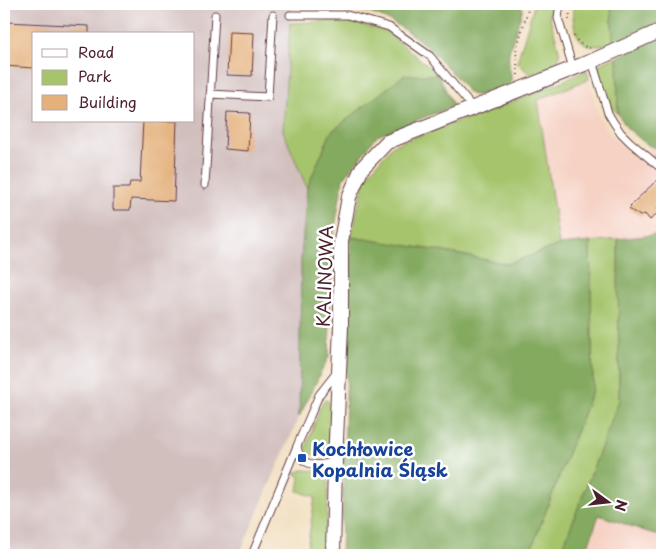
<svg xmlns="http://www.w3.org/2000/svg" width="666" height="559" viewBox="0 0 666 559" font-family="'Playpen Sans',sans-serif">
	<rect width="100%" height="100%" fill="#fff"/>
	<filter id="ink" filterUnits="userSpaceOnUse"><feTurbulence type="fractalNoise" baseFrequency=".02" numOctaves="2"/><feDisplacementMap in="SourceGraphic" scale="10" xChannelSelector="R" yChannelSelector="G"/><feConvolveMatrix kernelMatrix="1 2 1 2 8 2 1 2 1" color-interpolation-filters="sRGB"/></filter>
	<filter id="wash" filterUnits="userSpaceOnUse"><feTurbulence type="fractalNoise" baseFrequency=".0096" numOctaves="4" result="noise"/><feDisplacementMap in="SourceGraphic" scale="20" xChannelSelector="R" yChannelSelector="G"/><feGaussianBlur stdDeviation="1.12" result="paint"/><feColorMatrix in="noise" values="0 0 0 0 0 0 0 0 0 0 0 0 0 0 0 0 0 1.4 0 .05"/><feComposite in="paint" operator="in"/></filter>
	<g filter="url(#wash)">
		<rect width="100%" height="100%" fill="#f2e0c2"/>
		<path fill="#f6d2c4" d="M589,79L598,115L610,135L638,162L646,155L650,146L662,149V234L559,245L538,100Z
			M599,514L662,537V555H585Z"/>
		<path fill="#d1bfbe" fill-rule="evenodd" d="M4,4H132L291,6L283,131L307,188L301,258L299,417L239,555H4ZM34,34H194V121H34Z"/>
		<path fill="#a5c46c" stroke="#78724c" d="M533,4H550L549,15L556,38L560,55L557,63L536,73L529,74L517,62L533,9Z
			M574,4H611L613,42C607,44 600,46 593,46C574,45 571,18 574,4Z
			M343,20L386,31L439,75L404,76L331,132L307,188L283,131L290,23Z
			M617,57L618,114C605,103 602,81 597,65Z
			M587,70L589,79L538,100L559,245L508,264L434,250L351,237L365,178L393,145L536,93Z
			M618,239L619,401L560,555H529L593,388L590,242Z
			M327,400L331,404L329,446L325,454C317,457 310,456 306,448L321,405L323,401Z
			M302,470C314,470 322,470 328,482L326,555H306L315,497L298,491L300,477L295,473Z"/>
		<path fill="#84aa60" stroke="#676446" d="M132,4H511L523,8L509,52C506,80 525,83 487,92C482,94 474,97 469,93C467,92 466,89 464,87C457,77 447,68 439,59C422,40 397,22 373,14C359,9 345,9 331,7Z
			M611,4H662V22L613,42Z
			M662,36V149L650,146L644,142L627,128L618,114L617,57Z
			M404,75H439L453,106L377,136L343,179L332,246L329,356L299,417L301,258L307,188L331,132Z
			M662,234V537L599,515L585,555H560L619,401L618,239Z
			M351,237L434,250L508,264L559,245L590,242L593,388L529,555H341Z"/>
		<g id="blocks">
			<path fill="#e4b17b" d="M6,22L89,26V34H34V68L4,66Z
				M229,32L254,33L252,76L227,75Z
				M227,112L250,113L248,151L225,149Z
				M143,121H177L174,201L131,199L130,210H113V188H129L130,182H140Z
				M657,180L662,185V203L655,210L658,213L650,220L645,214L640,216L629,209L631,207L630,206Z"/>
		</g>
	</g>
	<g filter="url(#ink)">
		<use href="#blocks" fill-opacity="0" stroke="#633c42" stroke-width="1"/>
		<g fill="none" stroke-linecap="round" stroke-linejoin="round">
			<defs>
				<path id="service" d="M560,4L558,18L573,68
					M290,15H347L389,27L430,56L473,108
					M592,61L608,113L614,123L621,133L630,142L662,169
					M210,94L268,97L273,15
					M205,185L215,15
					M335,462C317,466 300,468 297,446L319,395L337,372
					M252,555L297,446"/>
				<path id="minor" d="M333,555L335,462L341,327V241L349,197L362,168L387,142L592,61L662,30"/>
			</defs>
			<use href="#service" stroke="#633c42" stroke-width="9"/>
			<use href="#minor" stroke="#633c42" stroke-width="16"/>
			<path stroke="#633c42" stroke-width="2" stroke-dasharray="1 4" stroke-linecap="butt" d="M569,20L571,4
				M574,36C577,42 583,47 590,48
				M518,75L516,51L529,6L523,4"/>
			<use href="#service" stroke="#fff" stroke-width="7"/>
			<use href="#minor" stroke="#fff" stroke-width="14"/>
		</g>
	</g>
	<rect fill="#1a4fb4" stroke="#fff" stroke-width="2" x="297" y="453" width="10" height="10" rx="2.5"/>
	<g text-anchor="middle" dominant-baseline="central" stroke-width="5" stroke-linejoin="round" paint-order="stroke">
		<g font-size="18" fill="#4a1f2b" stroke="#fff">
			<text transform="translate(324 276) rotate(-88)">KALINOWA</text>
		</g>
		<g font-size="18" font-weight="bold" fill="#164399" stroke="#fff" text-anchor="start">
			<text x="312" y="448">Kochłowice<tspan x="312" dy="21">Kopalnia Śląsk</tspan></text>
		</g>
	</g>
	<rect width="666" height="559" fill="none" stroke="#fff" stroke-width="20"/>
	<rect x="32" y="32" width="162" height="90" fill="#ffffff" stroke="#b7a5aa"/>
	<rect x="42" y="49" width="25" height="8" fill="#ffffff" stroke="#b7a5aa"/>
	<text x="78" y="58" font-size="15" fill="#4a1f2b">Road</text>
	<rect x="42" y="70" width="25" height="15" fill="#a5c46c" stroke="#b7a5aa"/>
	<text x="78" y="82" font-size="15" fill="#4a1f2b">Park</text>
	<rect x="42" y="95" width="25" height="15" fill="#e4b17b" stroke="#b7a5aa"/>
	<text x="78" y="108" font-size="15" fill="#4a1f2b">Building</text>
	<g transform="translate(608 502) rotate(105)" stroke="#ffffff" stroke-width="4" paint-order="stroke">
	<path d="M0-4L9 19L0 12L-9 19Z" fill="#4a1f2b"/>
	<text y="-8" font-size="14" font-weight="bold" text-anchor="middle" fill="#4a1f2b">N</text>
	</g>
</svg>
